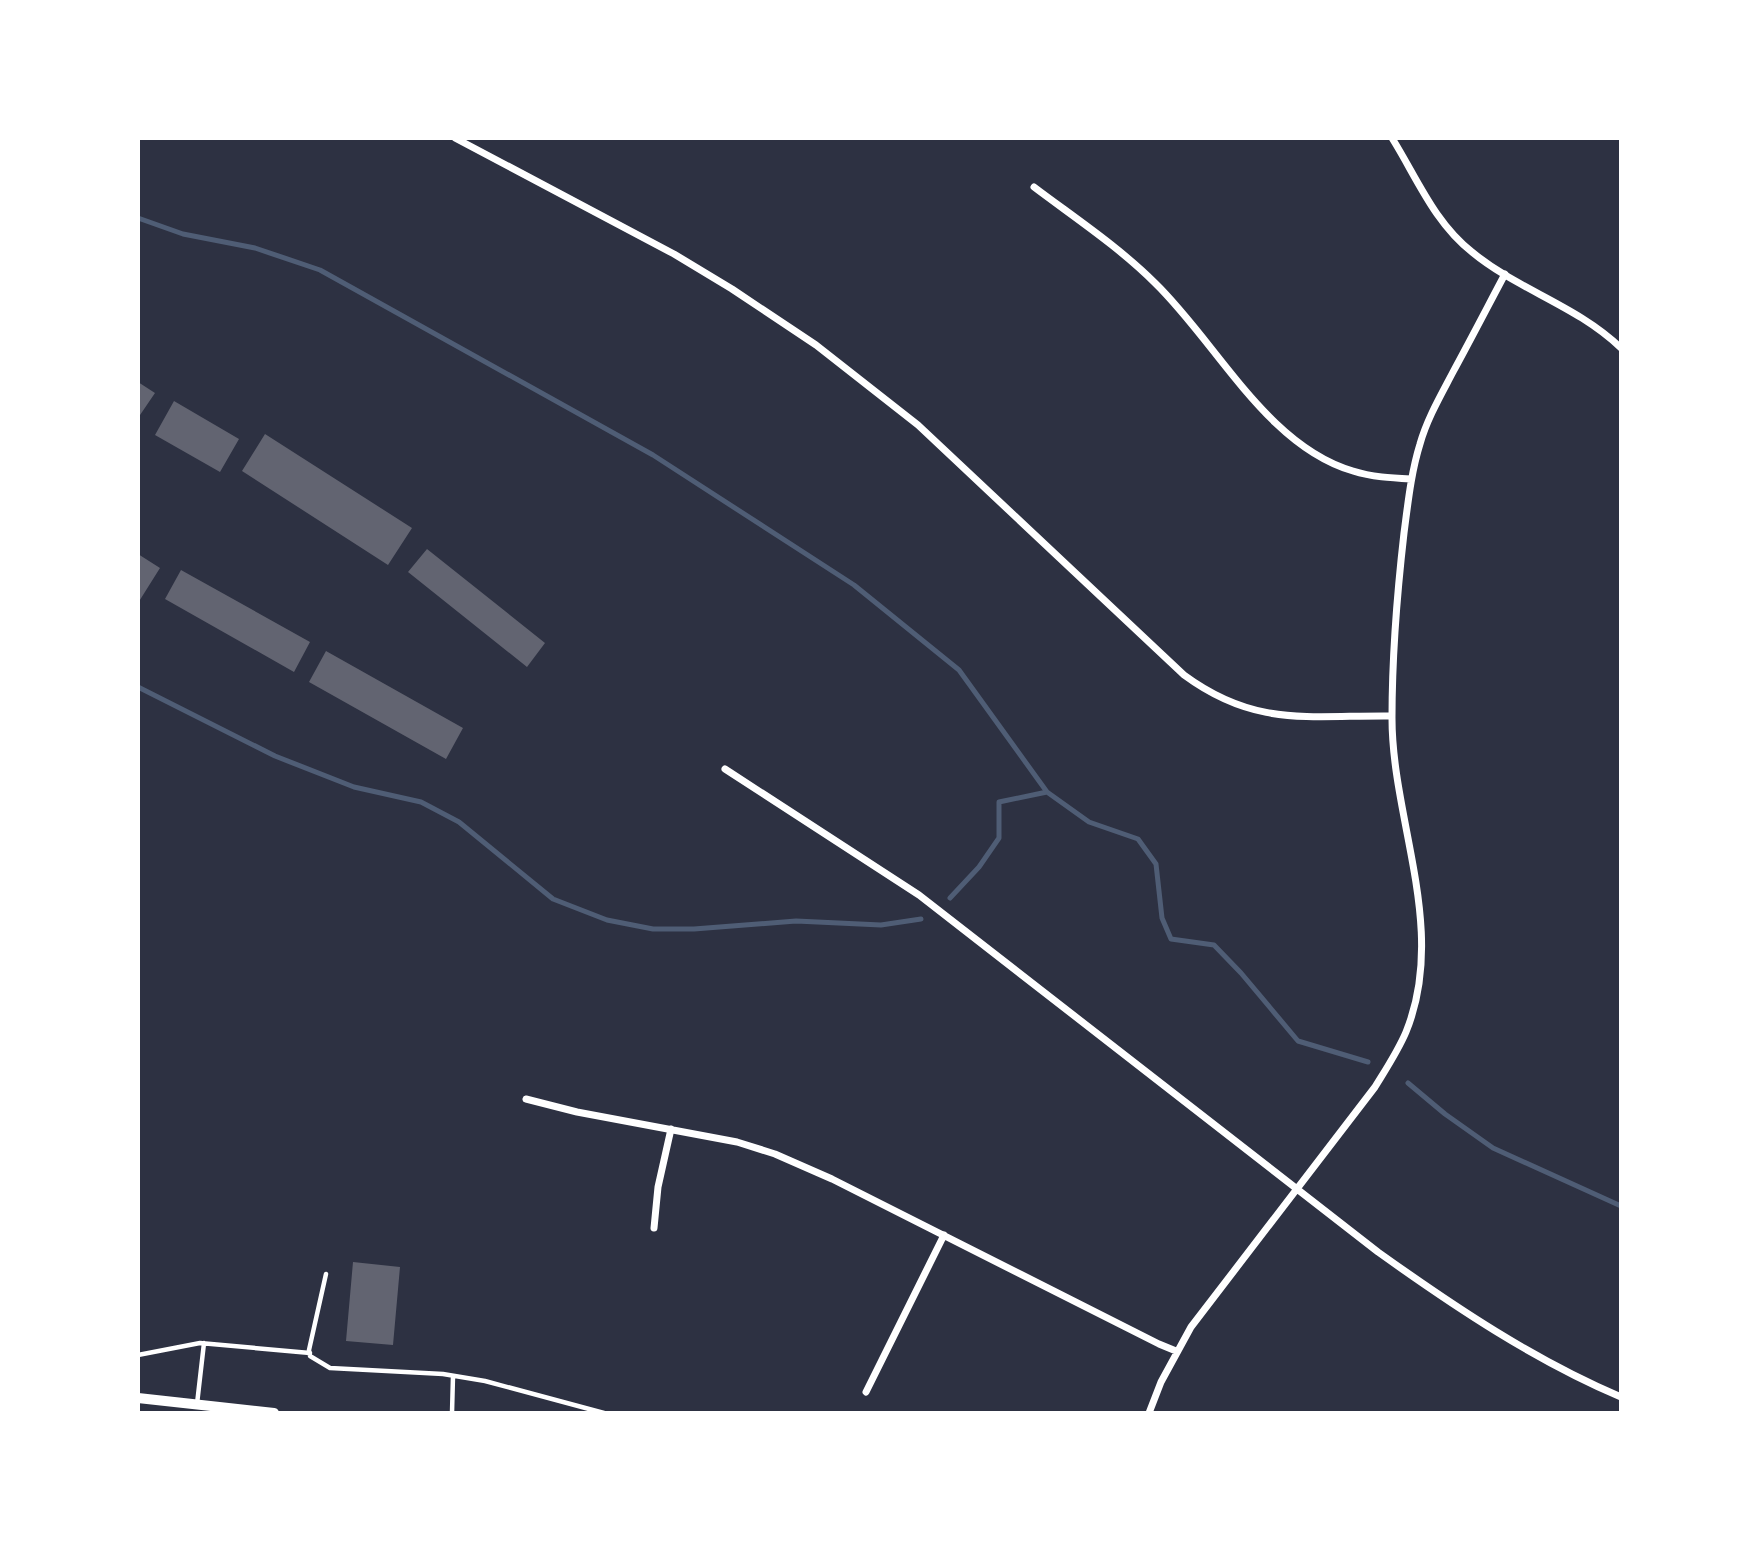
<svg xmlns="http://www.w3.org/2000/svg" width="1759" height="1551" viewBox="0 0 1759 1551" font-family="'Exo 2',sans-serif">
	<rect width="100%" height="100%" fill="#2d3142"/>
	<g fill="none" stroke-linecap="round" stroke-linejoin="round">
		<path stroke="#4f5d75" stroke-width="5" d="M138,218L183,234L255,248L320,270L653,455L854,585L959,670L1047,792L1089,822L1138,839L1156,864L1162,918L1171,939L1214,945L1241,973L1298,1041L1368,1062
			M138,687L275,756L354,787L421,802L459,822L553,899L607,920L653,929H694L796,921L881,925L921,919
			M950,898L979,867L999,838V802L1047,792
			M1408,1083L1445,1114L1493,1148L1621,1206"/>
	</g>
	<path fill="#626471" d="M138,382L155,393L138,418Z
		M174,401L239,439L220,472L155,435Z
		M265,434L412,528L388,565L242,471Z
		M427,549L545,643L527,667L408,572Z
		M138,554L160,568L138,603Z
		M181,570L310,642L294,672L165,599Z
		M326,651L463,728L446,759L309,682Z
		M353,1262L400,1267L393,1345L346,1341Z"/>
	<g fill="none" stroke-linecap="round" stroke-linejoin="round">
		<path stroke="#fff" stroke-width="4.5" d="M326,1274L309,1350L310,1356L330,1368L443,1374L485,1381L604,1413
			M138,1355L200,1343L310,1353
			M197,1404L204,1343
			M452,1413L453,1376"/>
		<path stroke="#fff" stroke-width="7" d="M455,138L674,254L732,289L816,345L918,425L1184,675C1256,728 1309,715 1392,716
			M1392,138C1417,178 1434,222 1472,252C1518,290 1576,305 1621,348
			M1034,187C1075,218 1119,247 1155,283C1217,343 1267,446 1353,471C1372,477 1391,478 1411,479
			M725,769L919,895L1378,1252C1455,1307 1534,1360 1621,1397
			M526,1099L577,1112L737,1142L775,1154L832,1179L1159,1344L1176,1351
			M654,1228L658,1187L671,1129
			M866,1392L944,1235
			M1149,1413L1161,1382L1191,1327L1375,1087C1386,1069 1398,1051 1406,1032C1448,929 1392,821 1392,718C1392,656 1397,594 1404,533C1408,503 1411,473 1420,444C1427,419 1441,395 1453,372C1471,339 1488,306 1505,274"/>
		<path stroke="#fff" stroke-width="10" d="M138,1398L274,1413"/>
	</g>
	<rect width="1759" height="1551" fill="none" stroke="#ffffff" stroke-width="280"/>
</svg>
